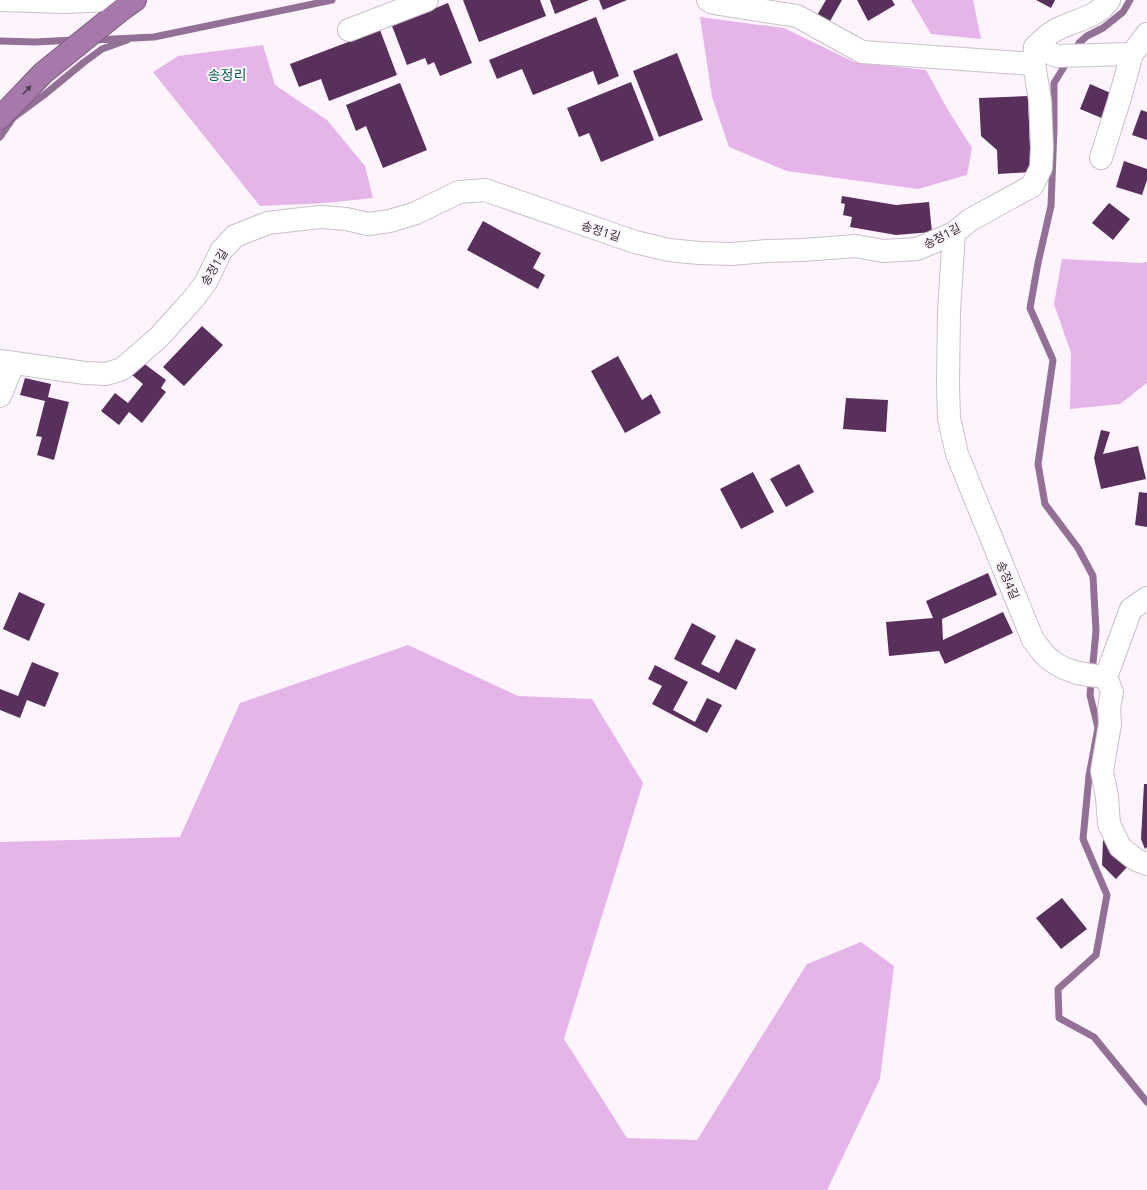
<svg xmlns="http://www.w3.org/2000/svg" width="1147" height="1190" viewBox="0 0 1147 1190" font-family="'Open Sans','Noto Sans KR',sans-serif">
	<rect width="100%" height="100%" fill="#fef4fe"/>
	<path fill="#e5b4e8" d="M911,0H973L981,39L931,34Z
		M700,17L784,28L854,62L926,70L948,110L972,148L967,175L918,189L787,171L729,147L712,97Z
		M263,45L275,85L327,120L365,166L373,198L324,203L260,206L153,72L178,56Z
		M1062,259L1140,263L1147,262V383L1120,404L1070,409L1071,353L1054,304Z
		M408,645L518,696L592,699L643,783L564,1039L627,1138L697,1140L807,964L861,942L894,966L880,1079L827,1190H0V842L180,837L240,703Z"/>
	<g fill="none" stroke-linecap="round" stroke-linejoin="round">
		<path stroke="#937196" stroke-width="7" d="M1130,0L1123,12L1103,28L1087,36L1079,43L1054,83V128L1051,206L1038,263L1030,308L1053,360L1038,464L1045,504L1078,548L1093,576L1096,631L1090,695L1098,728L1089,776L1083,839L1107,895L1096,955L1058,989L1059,1018L1094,1037L1147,1102
			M94,40L154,37L332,0
			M0,41L35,42L74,40
			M0,137L13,118L44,95L83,63L102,49L127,40"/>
	</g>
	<path fill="#592f5c" d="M463,0H540L546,16L479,42Z
		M550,0H589L555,14Z
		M599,0H627L603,10Z
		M826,0H842L829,23L816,17Z
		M857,0H892L895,5L868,21Z
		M1036,0H1055L1051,8Z
		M448,3L472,63L440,76L434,62L428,65L425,58L407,65L392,26Z
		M596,17L619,76L598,85L593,71L533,95L522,69L497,79L489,60Z
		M380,30L397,75L329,101L321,79L299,87L290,64Z
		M677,53L703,120L659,137L633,71Z
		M631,82L654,140L601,162L589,133L579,137L567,108Z
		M400,83L427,150L383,168L366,126L356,131L346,105Z
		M1090,84L1115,95L1104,119L1080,109Z
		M1028,96L1031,172L998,174L997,150L981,136L979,98Z
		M1141,110L1147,112V140L1132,135Z
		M1124,161L1147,169V180L1142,195L1116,187Z
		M842,196L896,205L929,202L932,232L896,235L850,227L852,217L843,215L845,204L841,203Z
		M1109,203L1130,219L1113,240L1092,223Z
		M483,221L541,253L533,268L545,275L538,289L467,250Z
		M202,326L223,345L184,386L163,367Z
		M618,356L642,400L651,394L661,413L625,433L591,371Z
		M142,362L166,380L161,388L166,392L142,423L129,412L119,425L101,411L115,393L128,403L143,384L132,375Z
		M25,378L51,384L48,397L69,402L54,460L37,455L42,437L36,436L45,401L20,395Z
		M846,398L888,400L886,432L843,429Z
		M1101,430L1110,432L1103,454L1138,446L1146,479L1101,489L1094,458Z
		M799,464L814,492L786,507L770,479Z
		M753,472L774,512L741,529L720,489Z
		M1139,492L1147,493V527L1135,525Z
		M988,573L997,595L942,619L943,640L1003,612L1013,633L945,664L939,651L889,656L886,622L933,618L926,601Z
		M19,592L45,604L29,641L3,629Z
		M692,623L716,636L701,664L719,673L736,639L756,649L736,690L674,659Z
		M32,662L59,673L45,707L27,700L20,718L0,710V689L18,696Z
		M655,665L688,682L673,710L695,722L707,698L722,705L707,733L652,704L662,686L648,679Z
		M1144,784H1147V847L1145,849L1141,839Z
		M1103,840L1129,865L1116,879L1102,865Z
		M1062,898L1087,929L1061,949L1036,918Z"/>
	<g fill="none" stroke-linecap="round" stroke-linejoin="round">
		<defs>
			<path id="minor" d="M0,0L65,2L111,0
				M708,0L713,3L797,16L862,52L1034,64
				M349,30L427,0
				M1035,47L1057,56L1132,54
				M1101,158L1119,101L1132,54L1147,34
				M954,233L949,311L948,385L949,418L957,454L1033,640C1039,647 1044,656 1052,661C1068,673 1086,675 1106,677
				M0,361L85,373L106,374L122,369L159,337L195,297L206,282L221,251L235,236L268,223L293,220L321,217L346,219L368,224L390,221L416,213L459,192L485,190L635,242L669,250L699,253L731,254L766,251L803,250L856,246L883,251L917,249L954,233L970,220L1032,186L1041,168L1042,147L1040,100L1034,64L1035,47C1041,42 1047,35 1054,31C1073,20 1096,19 1109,0
				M0,396L13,364
				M1106,677L1112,692L1109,708L1110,724L1102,771L1107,797L1109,824L1120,847L1136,860L1147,864
				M1106,677L1131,609L1147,598"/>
			<path id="highway" d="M0,118L43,73L121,10L135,0"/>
		</defs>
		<use href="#minor" stroke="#c9c0c9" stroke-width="24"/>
		<use href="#highway" stroke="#7d5d7f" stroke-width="24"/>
		<use href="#minor" stroke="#fff" stroke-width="22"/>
		<use href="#highway" stroke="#a778aa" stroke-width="22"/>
	</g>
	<defs><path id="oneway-solid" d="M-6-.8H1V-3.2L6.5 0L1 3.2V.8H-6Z"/></defs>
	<use fill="#4e3f4e" href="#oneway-solid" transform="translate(27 90) rotate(-46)"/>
	<g text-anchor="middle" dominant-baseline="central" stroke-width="4" stroke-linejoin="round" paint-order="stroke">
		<g font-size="12" fill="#302c30" stroke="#fef4fe">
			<text transform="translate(601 231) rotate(18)">송정1길</text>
			<text transform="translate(942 236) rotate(-28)">송정1길</text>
			<text transform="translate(214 267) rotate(-59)">송정1길</text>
			<text transform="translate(1008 580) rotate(68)">송정4길</text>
		</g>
		<g font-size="14" fill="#065e4d" stroke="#fef4fe">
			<text x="227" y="74">송정리</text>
		</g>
	</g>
</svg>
